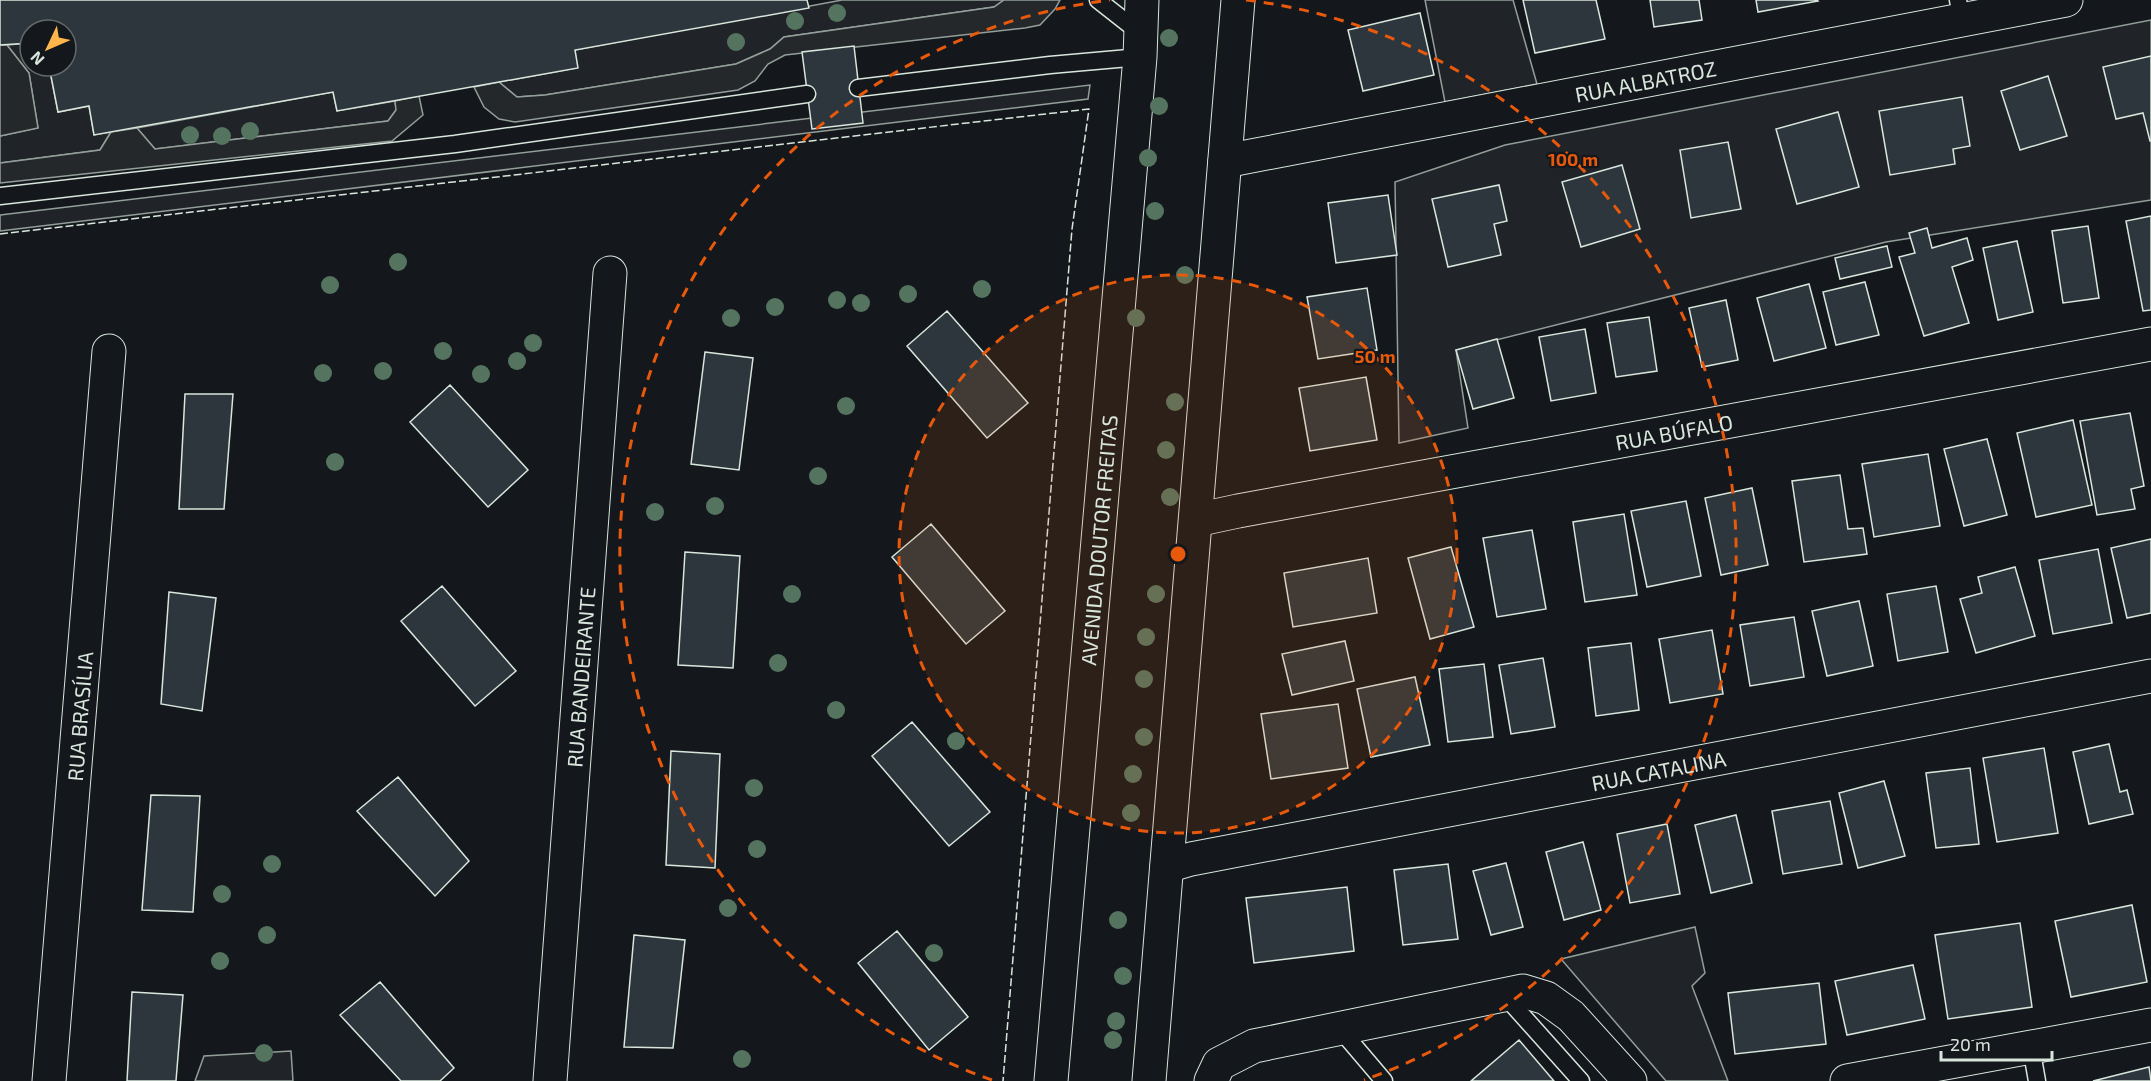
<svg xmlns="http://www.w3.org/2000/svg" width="2151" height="1081" viewBox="0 0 2151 1081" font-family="'Exo 2',sans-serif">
	<rect width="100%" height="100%" fill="#14181c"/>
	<path fill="#202428" stroke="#939e99" stroke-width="1.5" d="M842,0H1004L994,7L784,37L770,49L736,64L545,95L517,97L499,82L577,68L575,50Z
		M1425,0H1513L1537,84L1445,102Z
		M2151,20V200L1886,242L1456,350L1468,428L1399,443L1395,182L1505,145Z
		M30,43V66H49L58,112L89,106L94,135L111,132L100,150L0,163V136L38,128L29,73L7,45Z
		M1090,85L1088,99L0,231V215Z
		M333,92L337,111L395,101L396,110L388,121L155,149L137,128Z
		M1695,927L1705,973L1692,986L1728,1081H1666L1561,959Z
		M291,1051L293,1081H195L204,1056Z"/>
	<path fill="#24282b" stroke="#939e99" stroke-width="1.5" d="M1004,0H1060L1055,9L1040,25L1025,28L785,55L768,64L755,81L738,90L515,122L499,119L484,107L474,87L499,82L517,97L545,95L736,64L770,49L784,37L994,7Z
		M0,45H7L29,73L38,128L0,136Z
		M419,96L423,115L392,141L0,183V163L100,150L111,132L137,128L155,149L388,121L396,110L395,101Z"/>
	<path fill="#2c363c" stroke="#d8e6dc" stroke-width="1.5" d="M0,0H807L809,8L575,50L578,68L499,82L337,111L333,92L94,135L89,106L58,112L49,66H66V30H30V43L0,45Z
		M1523,0H1596L1605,39L1535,53Z
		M1650,0H1699L1702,20L1654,27Z
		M1756,0H1817L1818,1L1758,12Z
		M1420,13L1434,75L1363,91L1348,30Z
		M854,46L863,123L812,129L802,52Z
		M2151,56V141H2150L2143,113L2116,119L2103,67Z
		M2048,76L2067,136L2020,150L2001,91Z
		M1962,97L1970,146L1953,149L1955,164L1890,175L1879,111Z
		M1838,112L1859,187L1797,204L1776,129Z
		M1728,142L1741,209L1691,218L1680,150Z
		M1622,165L1640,229L1581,247L1562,182Z
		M1499,185L1507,221L1494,224L1501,255L1448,267L1432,199Z
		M1388,195L1397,255L1336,263L1328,203Z
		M2151,216V310L2143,311L2126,221Z
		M2088,226L2099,298L2063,303L2052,231Z
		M1927,228L1932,248L1967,238L1973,260L1952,267L1969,323L1924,336L1899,257L1915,253L1909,233Z
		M2017,241L2033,312L1998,320L1983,248Z
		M1887,246L1892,267L1840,279L1835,258Z
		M1865,282L1879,335L1836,345L1823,292Z
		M1809,284L1826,348L1774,361L1757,298Z
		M1367,288L1377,350L1318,359L1307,297Z
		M1726,300L1738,360L1702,367L1689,308Z
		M947,311L1028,403L987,438L907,346Z
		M1649,317L1657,371L1616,377L1607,323Z
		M1585,329L1596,393L1551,401L1539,337Z
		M1497,339L1514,398L1473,409L1456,350Z
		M705,352L753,358L739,470L691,464Z
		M1366,377L1377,440L1310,451L1299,388Z
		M450,385L528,470L488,507L410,422Z
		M185,394H233L224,509H179Z
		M2130,413L2144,486L2131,489L2135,509L2097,515L2080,421Z
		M2073,420L2092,505L2036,517L2017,433Z
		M1987,439L2007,515L1964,526L1944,449Z
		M1928,454L1940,526L1874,537L1862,464Z
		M1840,475L1848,529L1863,528L1867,554L1804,562L1792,481Z
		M1752,488L1768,565L1721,575L1705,498Z
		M1686,501L1701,576L1647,587L1631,511Z
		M1624,514L1637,595L1585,602L1573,522Z
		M931,524L1005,611L966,644L892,557Z
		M1532,530L1546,609L1497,617L1483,538Z
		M2151,539V613L2127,618L2111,548Z
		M1451,547L1474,627L1430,639L1408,558Z
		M2098,549L2112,623L2053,634L2039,560Z
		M685,552L740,556L733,668L678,665Z
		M1368,558L1377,613L1293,627L1284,573Z
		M2015,567L2035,636L1976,653L1960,599L1982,593L1978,577Z
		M442,586L516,671L475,706L401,621Z
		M1936,586L1948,652L1898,661L1887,594Z
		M169,592L216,598L202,711L161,704Z
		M1859,601L1873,666L1827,676L1812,611Z
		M1794,617L1804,677L1750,686L1740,625Z
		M1712,630L1723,694L1670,703L1659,639Z
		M1345,641L1354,681L1292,695L1282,654Z
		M1631,643L1639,710L1596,716L1588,648Z
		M1543,658L1555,727L1511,734L1499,665Z
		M1484,664L1493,737L1448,742L1439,669Z
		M1415,677L1430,745L1371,757L1357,689Z
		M1338,704L1348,768L1271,779L1261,714Z
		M912,722L990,812L949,846L872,756Z
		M2109,744L2120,792L2127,790L2133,814L2089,824L2073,752Z
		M2044,748L2058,833L1997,842L1983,758Z
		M671,751L720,754L715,868L666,865Z
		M1970,768L1979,844L1936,848L1926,773Z
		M398,777L469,861L435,896L357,811Z
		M1884,781L1905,856L1858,868L1839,793Z
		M151,795L200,796L193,912L142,910Z
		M1830,801L1842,864L1783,874L1772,811Z
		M1736,815L1752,883L1711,893L1695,825Z
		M1667,824L1680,894L1630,903L1617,834Z
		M1583,842L1601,910L1564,920L1546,852Z
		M1506,863L1523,927L1491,935L1473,871Z
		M1448,864L1458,939L1403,945L1394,870Z
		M1347,887L1354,951L1254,963L1246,898Z
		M2132,905L2147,982L2071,997L2055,921Z
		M2020,923L2032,1007L1948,1019L1935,935Z
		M897,931L968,1017L929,1050L858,963Z
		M634,935L685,940L673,1048L624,1047Z
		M1913,965L1925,1019L1847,1035L1835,981Z
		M380,982L454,1068L440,1081H401L340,1015Z
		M1819,983L1826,1044L1735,1054L1728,993Z
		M132,992L183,995L176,1081H127Z
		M1519,1040L1554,1081H1471Z
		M2149,1067L2151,1081H2093Z"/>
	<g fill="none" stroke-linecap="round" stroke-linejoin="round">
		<defs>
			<path id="service" d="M1098,0L1140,33
				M1958,0L1962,21
				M858,88L1050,65L1140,57
				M0,196L455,144L807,94
				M1504,995L1581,1081
				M1339,1028L1384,1081
				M2031,1047L2037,1081"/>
			<g id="minor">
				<path id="s1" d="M1225,161L2066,0"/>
				<path id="s2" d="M1196,520L1238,511L2151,344"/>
				<path id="s3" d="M1167,866L1191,859L2151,676"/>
				<path id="s4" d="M49,1081L109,351"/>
				<path id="s5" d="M550,1081L610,273"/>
				<path d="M1211,1081L1219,1064L1254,1046L1523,991L1546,998L1571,1016L1630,1081"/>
				<path d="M1847,1081L2151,1025"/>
			</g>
			<g id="secondary">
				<path id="s6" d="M1051,1081L1140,57L1142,0"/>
				<path d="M1149,1081L1238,0"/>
			</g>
		</defs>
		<use href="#service" stroke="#d8e6dc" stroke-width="19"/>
		<use href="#minor" stroke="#d8e6dc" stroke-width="35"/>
		<use href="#secondary" stroke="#d8e6dc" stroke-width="35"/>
		<use href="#service" stroke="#14181c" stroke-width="16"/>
		<use href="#minor" stroke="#14181c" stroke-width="33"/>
		<use href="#secondary" stroke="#14181c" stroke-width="33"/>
		<path stroke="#d8e6dc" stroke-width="1.5" stroke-dasharray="8 3" stroke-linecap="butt" d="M0,234L1089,109L1072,229L1003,1081"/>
	</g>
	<g fill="#55745f">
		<circle cx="837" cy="13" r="9"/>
		<circle cx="795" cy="21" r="9"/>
		<circle cx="1169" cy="38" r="9"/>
		<circle cx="736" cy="42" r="9"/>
		<circle cx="1159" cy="106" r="9"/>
		<circle cx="250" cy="131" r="9"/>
		<circle cx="190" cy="135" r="9"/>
		<circle cx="222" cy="136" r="9"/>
		<circle cx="1148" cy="158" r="9"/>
		<circle cx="1155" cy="211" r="9"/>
		<circle cx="398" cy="262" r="9"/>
		<circle cx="1185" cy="275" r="9"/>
		<circle cx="330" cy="285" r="9"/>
		<circle cx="982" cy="289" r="9"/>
		<circle cx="908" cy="294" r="9"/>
		<circle cx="837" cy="300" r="9"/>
		<circle cx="861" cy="303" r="9"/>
		<circle cx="775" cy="307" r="9"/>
		<circle cx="731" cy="318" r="9"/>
		<circle cx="1136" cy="318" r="9"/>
		<circle cx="533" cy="343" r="9"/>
		<circle cx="443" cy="351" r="9"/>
		<circle cx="517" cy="361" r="9"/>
		<circle cx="383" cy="371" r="9"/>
		<circle cx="323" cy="373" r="9"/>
		<circle cx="481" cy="374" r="9"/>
		<circle cx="1175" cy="402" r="9"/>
		<circle cx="846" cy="406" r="9"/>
		<circle cx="1166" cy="450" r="9"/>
		<circle cx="335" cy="462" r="9"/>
		<circle cx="818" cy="476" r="9"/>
		<circle cx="1170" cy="497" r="9"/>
		<circle cx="715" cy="506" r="9"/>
		<circle cx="655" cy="512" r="9"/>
		<circle cx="792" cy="594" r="9"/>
		<circle cx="1156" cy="594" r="9"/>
		<circle cx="1146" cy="637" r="9"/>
		<circle cx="778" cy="663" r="9"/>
		<circle cx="1144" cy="679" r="9"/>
		<circle cx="836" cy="710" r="9"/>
		<circle cx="1144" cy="737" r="9"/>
		<circle cx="956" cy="741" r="9"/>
		<circle cx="1133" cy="774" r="9"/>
		<circle cx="754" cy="788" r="9"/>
		<circle cx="1131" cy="813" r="9"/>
		<circle cx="757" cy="849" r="9"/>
		<circle cx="272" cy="864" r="9"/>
		<circle cx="222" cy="894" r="9"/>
		<circle cx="728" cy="908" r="9"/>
		<circle cx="1118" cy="920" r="9"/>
		<circle cx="267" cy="935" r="9"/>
		<circle cx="934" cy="953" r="9"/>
		<circle cx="220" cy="961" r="9"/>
		<circle cx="1123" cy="976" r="9"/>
		<circle cx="1116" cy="1021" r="9"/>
		<circle cx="1113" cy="1040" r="9"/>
		<circle cx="264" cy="1053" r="9"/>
		<circle cx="742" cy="1059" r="9"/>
	</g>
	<circle cx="1178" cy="554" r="279" fill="#e8590c" fill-opacity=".12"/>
	<g fill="none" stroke="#e8590c" stroke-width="3" stroke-dasharray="10 8">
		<circle cx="1178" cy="554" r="279"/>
		<path d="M992 1080A558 558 0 0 1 1110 0M1246 0A558 558 0 0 1 1364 1080"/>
	</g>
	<g text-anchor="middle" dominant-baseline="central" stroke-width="4.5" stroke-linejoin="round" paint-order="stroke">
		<g font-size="21" fill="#d8e6dc" stroke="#14181c">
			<text stroke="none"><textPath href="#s1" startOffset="428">RUA ALBATROZ</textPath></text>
			<text stroke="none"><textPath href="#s2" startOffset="486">RUA BÚFALO</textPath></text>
			<text stroke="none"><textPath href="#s6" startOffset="543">AVENIDA DOUTOR FREITAS</textPath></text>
			<text stroke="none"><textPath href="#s5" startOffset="405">RUA BANDEIRANTE</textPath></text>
			<text stroke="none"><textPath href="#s4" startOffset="366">RUA BRASÍLIA</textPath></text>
			<text stroke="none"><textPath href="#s3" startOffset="501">RUA CATALINA</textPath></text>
		</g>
	</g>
	<circle cx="1178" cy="554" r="9" fill="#e8590c" stroke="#14181c" stroke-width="3"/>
	<g font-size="18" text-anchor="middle" font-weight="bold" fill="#e8590c" stroke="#14181c" stroke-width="4.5" stroke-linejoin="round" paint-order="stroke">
		<text x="1573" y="166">100 m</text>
		<text x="1375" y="363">50 m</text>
	</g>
	<g transform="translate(48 48) rotate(226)"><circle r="28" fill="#14181c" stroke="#626a69" stroke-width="1.5"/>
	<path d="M0-4.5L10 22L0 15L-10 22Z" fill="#ffb74d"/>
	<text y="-9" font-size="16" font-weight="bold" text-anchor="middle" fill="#d8e6dc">N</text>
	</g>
	<path d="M1941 1051v9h111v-9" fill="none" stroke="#d8e6dc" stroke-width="3"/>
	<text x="1950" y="1051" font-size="18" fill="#d8e6dc" stroke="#14181c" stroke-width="4.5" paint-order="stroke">20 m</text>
</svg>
